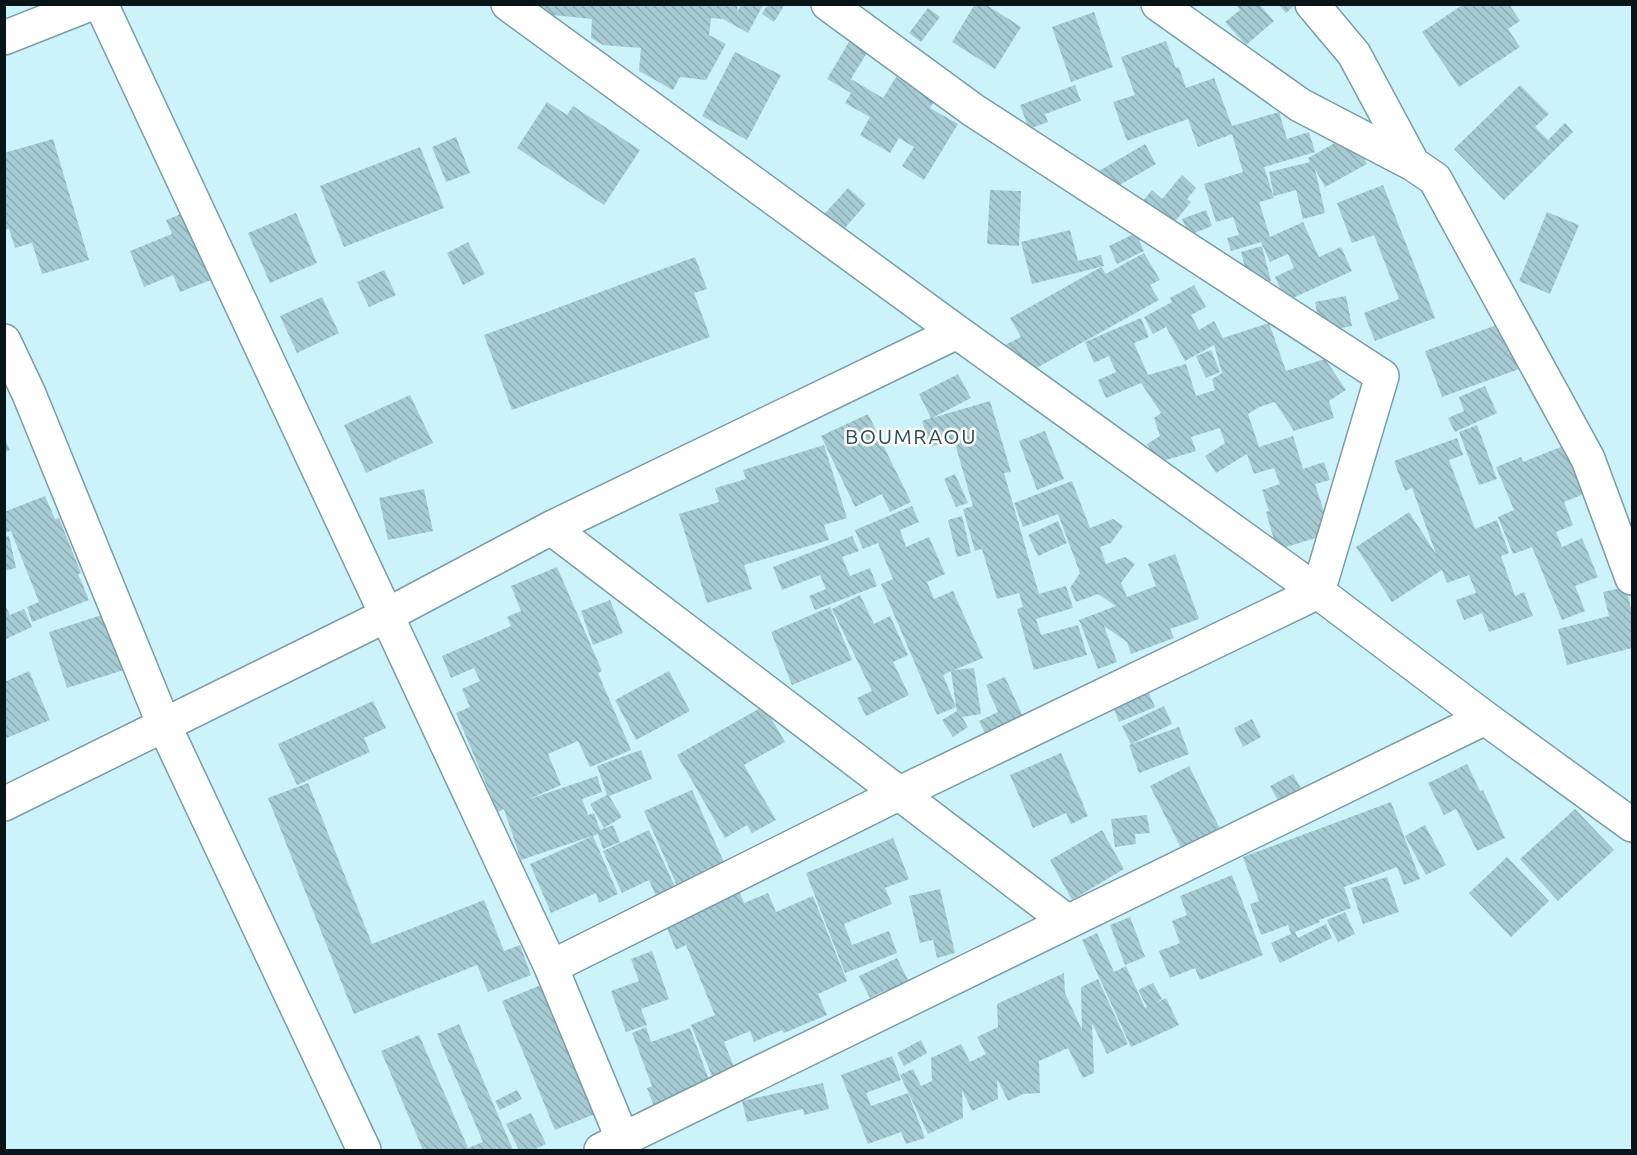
<svg xmlns="http://www.w3.org/2000/svg" width="1637" height="1155" viewBox="0 0 1637 1155" font-family="Ubuntu,sans-serif">
	<defs>
		<pattern id="building-back-hatch" width="6" height="6" patternUnits="userSpaceOnUse" patternTransform="scale(1.5)"><rect width="6" height="6" fill="#a6cbd3"/><path d="M-1 5l2 2M0 0l6 6M5-1l2 2" fill="none" stroke="#8dadb4"/></pattern>
	</defs>
	<rect width="100%" height="100%" fill="#ccf2fa"/>
	<path fill="url(#building-back-hatch)" fill-rule="evenodd" d="M532,4H738L737,12L741,5H763L748,33L723,19L711,18L709,35L726,44L706,80L680,77L673,90L639,71L641,48L603,45L591,38L592,19L552,15Z
		M768,4H785L774,22L762,14Z
		M975,4H985L1021,27L995,69L952,42Z
		M1235,4H1259L1274,21L1246,45L1225,22L1240,10Z
		M1278,4H1296L1286,13Z
		M1464,4H1509L1520,21L1508,29L1520,47L1459,87L1422,32Z
		M928,8L940,17L921,42L909,33Z
		M1094,12L1113,67L1071,82L1052,27Z
		M853,35L871,46L851,79L883,98L896,77L935,100L930,108L958,124L924,180L902,166L914,147L899,138L890,153L860,135L870,117L845,103L851,93L827,79Z
		M1166,41L1176,68L1179,67L1186,88L1214,78L1232,126L1279,112L1287,139L1309,132L1315,152L1264,167L1274,198L1259,202L1270,237L1303,222L1319,257L1341,247L1352,271L1286,301L1275,277L1294,268L1288,254L1270,262L1261,242L1231,251L1227,238L1239,235L1233,217L1216,222L1204,184L1243,172L1232,134L1198,147L1188,119L1127,141L1113,102L1135,95L1121,57Z
		M735,52L781,75L747,140L702,116Z
		M1075,85L1081,101L1045,114L1048,122L1029,129L1020,105Z
		M1520,85L1549,114L1535,127L1548,140L1565,123L1573,132L1504,200L1454,149Z
		M547,102L567,115L573,106L640,150L604,205L517,148Z
		M1351,134L1367,164L1325,187L1315,169L1325,213L1303,219L1296,190L1274,196L1269,172L1310,162L1308,158Z
		M456,137L470,173L446,182L432,147Z
		M53,139L89,260L42,274L32,243L15,248L9,229L4,230V153Z
		M1145,144L1156,164L1111,190L1099,171Z
		M420,147L444,208L344,247L320,186Z
		M1182,175L1196,188L1187,199L1191,202L1167,231L1138,207L1152,190L1162,199Z
		M1383,185L1435,318L1375,341L1364,313L1399,299L1374,235L1352,243L1337,203Z
		M848,188L866,204L837,237L818,221Z
		M990,190L1021,191L1019,246L987,244Z
		M1206,210L1212,226L1189,235L1182,219Z
		M188,211L216,278L180,292L173,275L144,287L130,251L172,234L166,220Z
		M1547,212L1579,225L1550,294L1519,281Z
		M296,213L317,263L270,283L248,233Z
		M1070,230L1078,261L1101,255L1104,266L1032,284L1021,242Z
		M1136,233L1144,251L1117,264L1109,246Z
		M468,242L485,274L463,285L447,253Z
		M1262,246L1271,281L1250,286L1241,252Z
		M1144,253L1160,280L1150,285L1159,300L1022,376L1005,345L1021,337L1010,318L1101,267L1106,274Z
		M695,257L707,289L694,293L710,337L512,410L484,335Z
		M384,270L396,295L369,307L357,282Z
		M1194,285L1206,307L1191,315L1199,330L1214,321L1223,338L1269,323L1286,371L1325,359L1346,390L1329,401L1334,418L1294,431L1275,402L1259,407L1248,414L1259,447L1293,436L1303,469L1324,462L1330,480L1315,484L1331,533L1277,550L1266,512L1269,511L1262,490L1280,484L1274,468L1254,474L1247,454L1216,473L1205,456L1225,443L1220,428L1191,437L1196,451L1159,462L1147,444L1160,436L1154,418L1161,413L1141,383L1106,398L1098,380L1116,372L1109,356L1094,363L1085,342L1141,318L1149,337L1134,343L1148,375L1186,364L1196,396L1215,390L1212,379L1222,373L1214,345L1185,361L1166,327L1153,334L1144,317L1172,302L1170,298Z
		M1346,296L1352,326L1321,332L1315,302Z
		M322,297L339,333L297,353L280,316Z
		M1502,323L1519,369L1442,397L1425,351Z
		M1211,350L1220,372L1206,378L1196,356Z
		M958,374L971,398L932,418L990,401L1011,472L1004,473L1039,594L1066,586L1073,608L1036,619L1041,635L1078,625L1087,655L1034,670L1017,609L1023,607L1019,593L997,599L982,549L975,551L963,509L973,506L954,440L930,447L922,421L931,418L919,394Z
		M1485,386L1497,413L1455,432L1448,418L1464,411L1459,397Z
		M410,395L433,443L366,473L344,425Z
		M868,414L911,502L890,512L882,494L855,507L821,436Z
		M1477,425L1497,479L1479,485L1459,432Z
		M1045,431L1064,479L1037,490L1019,441Z
		M4,437L10,450L4,452Z
		M1457,438L1463,455L1449,460L1475,529L1497,520L1509,553L1501,556L1515,596L1524,592L1533,616L1489,632L1482,613L1464,620L1456,600L1476,593L1469,575L1447,583L1442,570L1392,602L1356,547L1409,512L1436,554L1412,488L1405,491L1394,461Z
		M1571,443L1591,491L1564,502L1573,525L1556,532L1562,547L1582,538L1598,577L1575,586L1585,611L1562,620L1532,547L1513,554L1498,517L1514,510L1496,467L1521,457L1523,462Z
		M824,445L847,518L824,525L829,540L744,565L752,589L707,603L679,514L719,502L715,488L746,479L743,470Z
		M955,474L968,503L956,507L944,479Z
		M1072,481L1090,528L1113,519L1123,526L1111,543L1100,547L1106,564L1125,557L1135,564L1121,583L1127,597L1156,586L1148,564L1175,554L1199,619L1170,629L1174,638L1131,654L1127,642L1104,626L1117,662L1098,669L1079,620L1116,606L1098,594L1076,602L1070,588L1080,573L1058,514L1023,527L1014,503Z
		M424,489L433,531L388,540L379,498Z
		M45,496L55,519L59,518L81,573L78,574L89,600L32,622L27,607L39,602L11,531L4,533V512Z
		M912,506L919,522L900,530L906,547L929,537L945,574L927,582L934,599L953,591L983,658L954,670L974,668L981,714L962,717L968,727L953,737L942,720L957,711L956,707L937,715L881,584L893,579L878,543L863,549L855,530ZM951,671L956,706V707L943,675Z
		M962,516L971,553L957,557L948,520Z
		M1058,521L1067,543L1038,556L1028,535Z
		M9,536L16,568L4,571V537Z
		M852,536L859,551L842,557L850,576L870,568L877,586L815,610L809,596L826,589L820,575L782,590L773,567Z
		M557,567L602,671L598,673L631,750L590,767L578,741L548,754L561,785L527,800L597,776L602,792L582,799L588,815L594,813L600,830L613,825L620,842L603,849L598,834L521,860L504,809L498,812L456,713L470,707L462,689L480,681L474,668L451,678L442,656L511,626L507,617L521,611L511,586Z
		M1626,587L1632,613V648L1567,665L1558,629L1609,616L1603,592Z
		M860,595L874,624L890,616L908,655L893,662L909,695L866,716L857,698L872,691L832,609Z
		M610,600L623,633L593,645L581,611Z
		M4,603L10,615L24,609L32,627L4,640Z
		M830,607L852,660L792,685L771,632Z
		M111,612L130,668L67,688L49,632Z
		M29,671L50,720L4,739V682Z
		M669,671L690,711L636,740L615,700Z
		M1005,677L1024,719L987,737L979,721L998,712L986,685Z
		M1148,691L1155,707L1119,722L1113,706Z
		M373,701L386,728L364,738L370,752L297,785L278,744Z
		M764,706L785,742L744,765L776,820L752,833L747,825L725,838L677,755Z
		M1164,706L1172,724L1131,744L1122,726Z
		M1252,719L1261,737L1243,747L1234,728Z
		M1179,727L1189,754L1139,773L1129,745Z
		M641,750L652,779L609,796L622,817L604,828L590,804L607,795L597,766Z
		M1061,753L1088,816L1071,824L1066,813L1033,828L1010,775Z
		M1467,764L1480,791L1483,790L1505,838L1477,851L1456,809L1444,815L1428,783Z
		M1189,766L1226,841L1187,860L1150,786Z
		M1293,774L1304,794L1281,806L1270,786Z
		M308,783L372,944L484,900L504,951L520,945L531,975L488,992L477,965L354,1014L268,798Z
		M692,790L726,867L678,888L644,811Z
		M1391,802L1420,879L1404,885L1397,867L1344,887L1351,908L1319,920L1320,922L1295,932L1298,938L1326,924L1332,938L1280,963L1271,943L1291,934L1288,925L1261,935L1250,904L1259,901L1243,857Z
		M1575,809L1614,850L1558,901L1520,859Z
		M1147,815L1150,833L1135,834L1136,844L1115,847L1111,819Z
		M1425,825L1446,865L1426,875L1405,836Z
		M649,830L675,887L656,896L649,880L622,893L603,851Z
		M1102,830L1124,869L1072,900L1050,860Z
		M593,836L618,894L599,903L596,893L551,913L530,864Z
		M893,838L909,879L885,888L892,904L844,924L852,945L889,931L897,953L845,973L806,873Z
		M1507,857L1549,901L1511,937L1469,893Z
		M1232,875L1263,955L1200,980L1195,968L1170,978L1159,951L1180,943L1172,921L1187,915L1180,896Z
		M1387,877L1399,912L1363,924L1351,888Z
		M940,889L955,953L937,958L933,940L920,943L909,896Z
		M739,891L744,903L768,893L776,912L813,896L847,981L818,994L827,1015L784,1033L782,1030L754,1042L750,1031L724,1042L734,1067L712,1076L691,1025L715,1015L686,945L676,950L664,921Z
		M1345,912L1355,934L1338,942L1327,920Z
		M1130,917L1145,957L1125,965L1110,925Z
		M1097,933L1114,972L1126,966L1145,1008L1147,1007L1138,990L1153,983L1162,999L1154,1004L1166,998L1179,1025L1131,1047L1082,940Z
		M652,951L669,999L641,1009L647,1025L626,1032L611,991L639,981L631,959Z
		M897,958L912,988L890,998L886,990L870,998L859,976Z
		M1064,973L1065,993L1082,1030L1081,987L1098,979L1128,1044L1107,1054L1092,1023L1094,1073L1083,1078L1068,1048L1039,1061L1040,1093L1023,1094L1008,1101L997,1079L998,1099L972,1111L962,1090L963,1118L928,1134L900,1075L913,1069L921,1086L932,1081L931,1058L961,1044L970,1062L986,1054L977,1037L998,1027L997,1004Z
		M541,985L595,1114L555,1130L502,1001Z
		M459,1024L513,1150H423L381,1051L419,1035L468,1148L483,1142L437,1034Z
		M646,1027L651,1042L690,1028L713,1091L656,1111L647,1088L652,1086L632,1033Z
		M921,1040L927,1053L904,1066L897,1053Z
		M892,1056L901,1080L866,1093L871,1106L908,1093L925,1138L906,1144L901,1132L868,1144L841,1075Z
		M823,1083L829,1109L804,1115L803,1109L747,1122L742,1101Z
		M517,1090L522,1099L500,1110L495,1101Z
		M531,1113L546,1144L533,1150H519L506,1124Z"/>
	<g fill="none" stroke-linecap="round" stroke-linejoin="round">
		<defs>
			<path id="minor" d="M101,4L551,967L623,1140
				M508,4L957,332L1318,592L1485,718L1632,825
				M1158,4L1300,105L1413,164
				M1312,4L1354,54L1413,164L1435,179L1588,459L1632,578
				M4,38L90,4
				M4,341L29,394L164,725L364,1150
				M551,528L1068,922
				M4,804L387,615L551,528L957,332
				M551,967L900,793L1318,592L1382,376L973,110L828,4
				M601,1150L1485,718"/>
		</defs>
		<use href="#minor" stroke="#799da4" stroke-width="36"/>
		<use href="#minor" stroke="#fff" stroke-width="33"/>
	</g>
	<g text-anchor="middle" dominant-baseline="central" stroke-width="5" stroke-linejoin="round" paint-order="stroke">
		<g font-size="21" letter-spacing="1.5" fill="#2a4c53" stroke="#fff">
			<text x="911" y="436">BOUMRAOU</text>
		</g>
	</g>
	<rect width="1637" height="1155" fill="none" stroke="#071518" stroke-width="12"/>
</svg>
